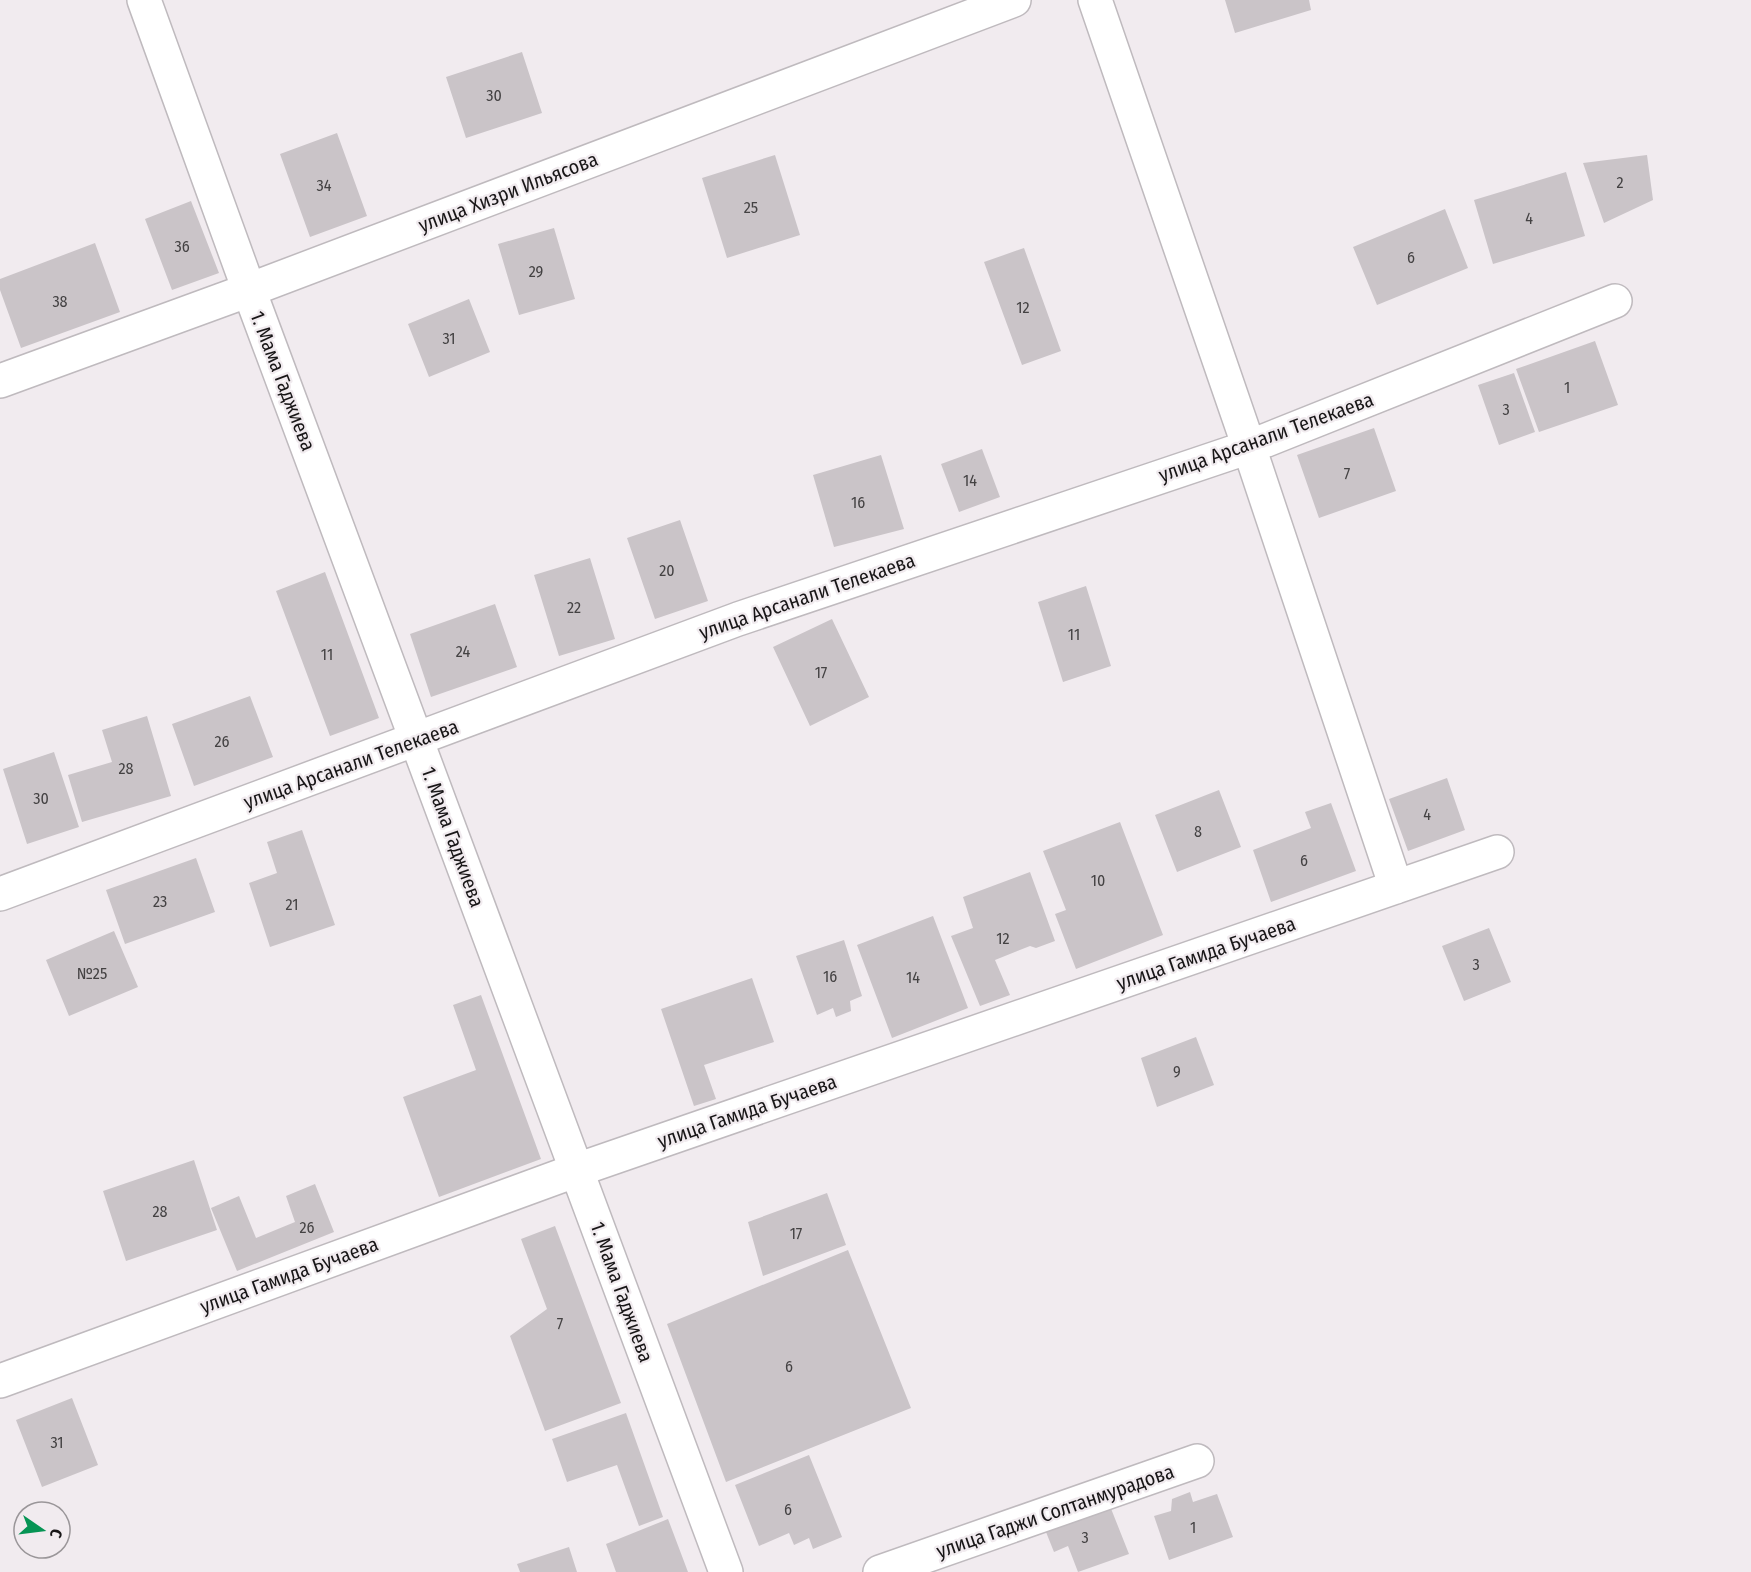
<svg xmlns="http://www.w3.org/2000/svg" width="1751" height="1572" viewBox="0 0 1751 1572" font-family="'Fira Sans Condensed',sans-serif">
	<rect width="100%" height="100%" fill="#f1ebef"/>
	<path fill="#cac4c8" d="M1225,0H1309L1311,10L1235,33Z
		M522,52L542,113L466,138L446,77Z
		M337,133L367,216L310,237L280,154Z
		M775,155L800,235L727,258L702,178Z
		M1647,155L1653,200L1604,223L1583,163Z
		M1566,172L1585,236L1493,264L1474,200Z
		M191,201L219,273L172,290L145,219Z
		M1445,209L1468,268L1377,305L1353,247Z
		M554,228L575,299L519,315L498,244Z
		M95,243L120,312L21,348L0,290V279Z
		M1024,248L1061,351L1022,365L984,262Z
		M469,299L490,352L429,377L408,324Z
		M1595,341L1618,405L1539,432L1516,369Z
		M1514,373L1535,432L1499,445L1478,385Z
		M1374,428L1396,491L1319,518L1297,455Z
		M982,449L1000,497L959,512L941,464Z
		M881,455L904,529L834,547L813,475Z
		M680,520L708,601L655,619L627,538Z
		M590,558L615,639L559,656L534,575Z
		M325,572L379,718L330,736L276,591Z
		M1086,586L1111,666L1063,682L1038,602Z
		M495,604L517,667L431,697L410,634Z
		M832,619L869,697L810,726L773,647Z
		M250,696L273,757L194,786L172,724Z
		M147,716L171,796L82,822L68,775L112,762L102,730Z
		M54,752L79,827L27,844L3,769Z
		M1447,778L1465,830L1408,851L1389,799Z
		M1219,790L1241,847L1177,872L1155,815Z
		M1331,803L1356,871L1271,902L1253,850L1311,828L1305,812Z
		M1120,822L1163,935L1076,969L1055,914L1066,910L1043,851Z
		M302,830L335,925L270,947L249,883L277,873L267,842Z
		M196,858L215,912L125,944L106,890Z
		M1030,872L1055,941L1036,948L1030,946L995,960L1010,995L980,1006L951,936L973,928L963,897Z
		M933,916L968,1008L892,1038L857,945Z
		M1489,928L1511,982L1464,1001L1442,946Z
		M114,931L138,987L69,1016L46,960Z
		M844,940L862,996L850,1001L851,1011L836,1017L833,1008L817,1015L796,956Z
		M752,978L774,1042L704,1065L716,1099L694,1106L661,1009Z
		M481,995L541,1159L439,1197L403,1097L476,1070L453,1005Z
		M1196,1037L1214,1085L1157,1107L1141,1058Z
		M194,1160L217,1230L126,1261L103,1191Z
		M315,1184L334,1232L237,1271L211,1208L239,1196L256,1238L295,1222L286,1196Z
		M827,1193L846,1245L763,1276L748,1222Z
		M555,1226L621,1403L545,1431L510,1336L547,1309L521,1239Z
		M848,1250L911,1408L726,1482L667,1324Z
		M72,1398L98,1465L42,1487L16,1420Z
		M626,1413L663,1517L639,1526L617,1465L567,1482L552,1439Z
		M809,1455L842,1537L813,1549L809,1538L794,1545L789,1533L759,1546L735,1485Z
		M1190,1492L1193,1502L1217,1494L1233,1537L1169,1560L1154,1516L1171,1511L1172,1499Z
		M1108,1501L1129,1554L1078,1572L1068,1546L1054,1552L1044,1527Z
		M668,1519L688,1572H616L606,1544Z
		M569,1547L577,1572H520L517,1564Z"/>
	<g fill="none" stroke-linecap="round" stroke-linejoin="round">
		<defs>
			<path id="minor" d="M144,0L249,290L726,1572
				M1095,0L1249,447L1396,887
				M0,381L249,290L1014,0
				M0,894L738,619L1249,447L1615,301
				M0,1381L577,1170L1497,852
				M880,1572L1197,1461"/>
		</defs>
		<use href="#minor" stroke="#bfbabe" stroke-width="36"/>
		<use href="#minor" stroke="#fff" stroke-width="33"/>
	</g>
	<g text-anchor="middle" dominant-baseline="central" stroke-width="4.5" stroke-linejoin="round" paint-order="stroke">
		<g font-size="16" fill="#444243">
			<text x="494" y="95">30</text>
			<text x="1620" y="182">2</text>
			<text x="324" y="185">34</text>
			<text x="751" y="207">25</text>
			<text x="1529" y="218">4</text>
			<text x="182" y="246">36</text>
			<text x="1411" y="257">6</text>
			<text x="536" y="271">29</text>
			<text x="60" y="301">38</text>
			<text x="1023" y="307">12</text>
			<text x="449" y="338">31</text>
			<text x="1567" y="387">1</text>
			<text x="1506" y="409">3</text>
			<text x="1347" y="473">7</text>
			<text x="970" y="480">14</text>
			<text x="858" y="502">16</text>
			<text x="667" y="570">20</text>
			<text x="574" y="607">22</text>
			<text x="1074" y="634">11</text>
			<text x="463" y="651">24</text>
			<text x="327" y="654">11</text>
			<text x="821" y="672">17</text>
			<text x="222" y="741">26</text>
			<text x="126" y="768">28</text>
			<text x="41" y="798">30</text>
			<text x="1427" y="814">4</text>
			<text x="1198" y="831">8</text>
			<text x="1304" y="860">6</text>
			<text x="1098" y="880">10</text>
			<text x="160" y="901">23</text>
			<text x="292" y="904">21</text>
			<text x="1003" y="938">12</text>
			<text x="1476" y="964">3</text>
			<text x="92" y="973">№25</text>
			<text x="830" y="976">16</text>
			<text x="913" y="977">14</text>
			<text x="1177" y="1071">9</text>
			<text x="160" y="1211">28</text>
			<text x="307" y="1227">26</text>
			<text x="796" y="1233">17</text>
			<text x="560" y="1323">7</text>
			<text x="789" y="1366">6</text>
			<text x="57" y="1442">31</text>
			<text x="788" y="1509">6</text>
			<text x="1193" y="1527">1</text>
			<text x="1085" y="1537">3</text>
		</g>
		<g font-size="20" fill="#181617" stroke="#f1ebef">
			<text transform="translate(508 192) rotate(-21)">улица Хизри Ильясова</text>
			<text transform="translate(283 381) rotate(69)">1. Мама Гаджиева</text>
			<text transform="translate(1266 437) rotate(-20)">улица Арсанали Телекаева</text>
			<text transform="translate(807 596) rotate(-19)">улица Арсанали Телекаева</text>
			<text transform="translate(351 764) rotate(-20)">улица Арсанали Телекаева</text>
			<text transform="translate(453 837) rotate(70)">1. Мама Гаджиева</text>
			<text transform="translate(1206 953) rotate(-19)">улица Гамида Бучаева</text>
			<text transform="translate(747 1111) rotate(-19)">улица Гамида Бучаева</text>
			<text transform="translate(289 1275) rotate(-20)">улица Гамида Бучаева</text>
			<text transform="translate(622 1292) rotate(70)">1. Мама Гаджиева</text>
			<text transform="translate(1055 1511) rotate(-19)">улица Гаджи Солтанмурадова</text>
		</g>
	</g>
	<g transform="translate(42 1530) rotate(104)"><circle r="28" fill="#f1ebef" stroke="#9a9699" stroke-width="1.5"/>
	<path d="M0-4.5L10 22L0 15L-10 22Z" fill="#069454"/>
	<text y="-9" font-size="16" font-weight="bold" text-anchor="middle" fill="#181617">С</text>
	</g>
</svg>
